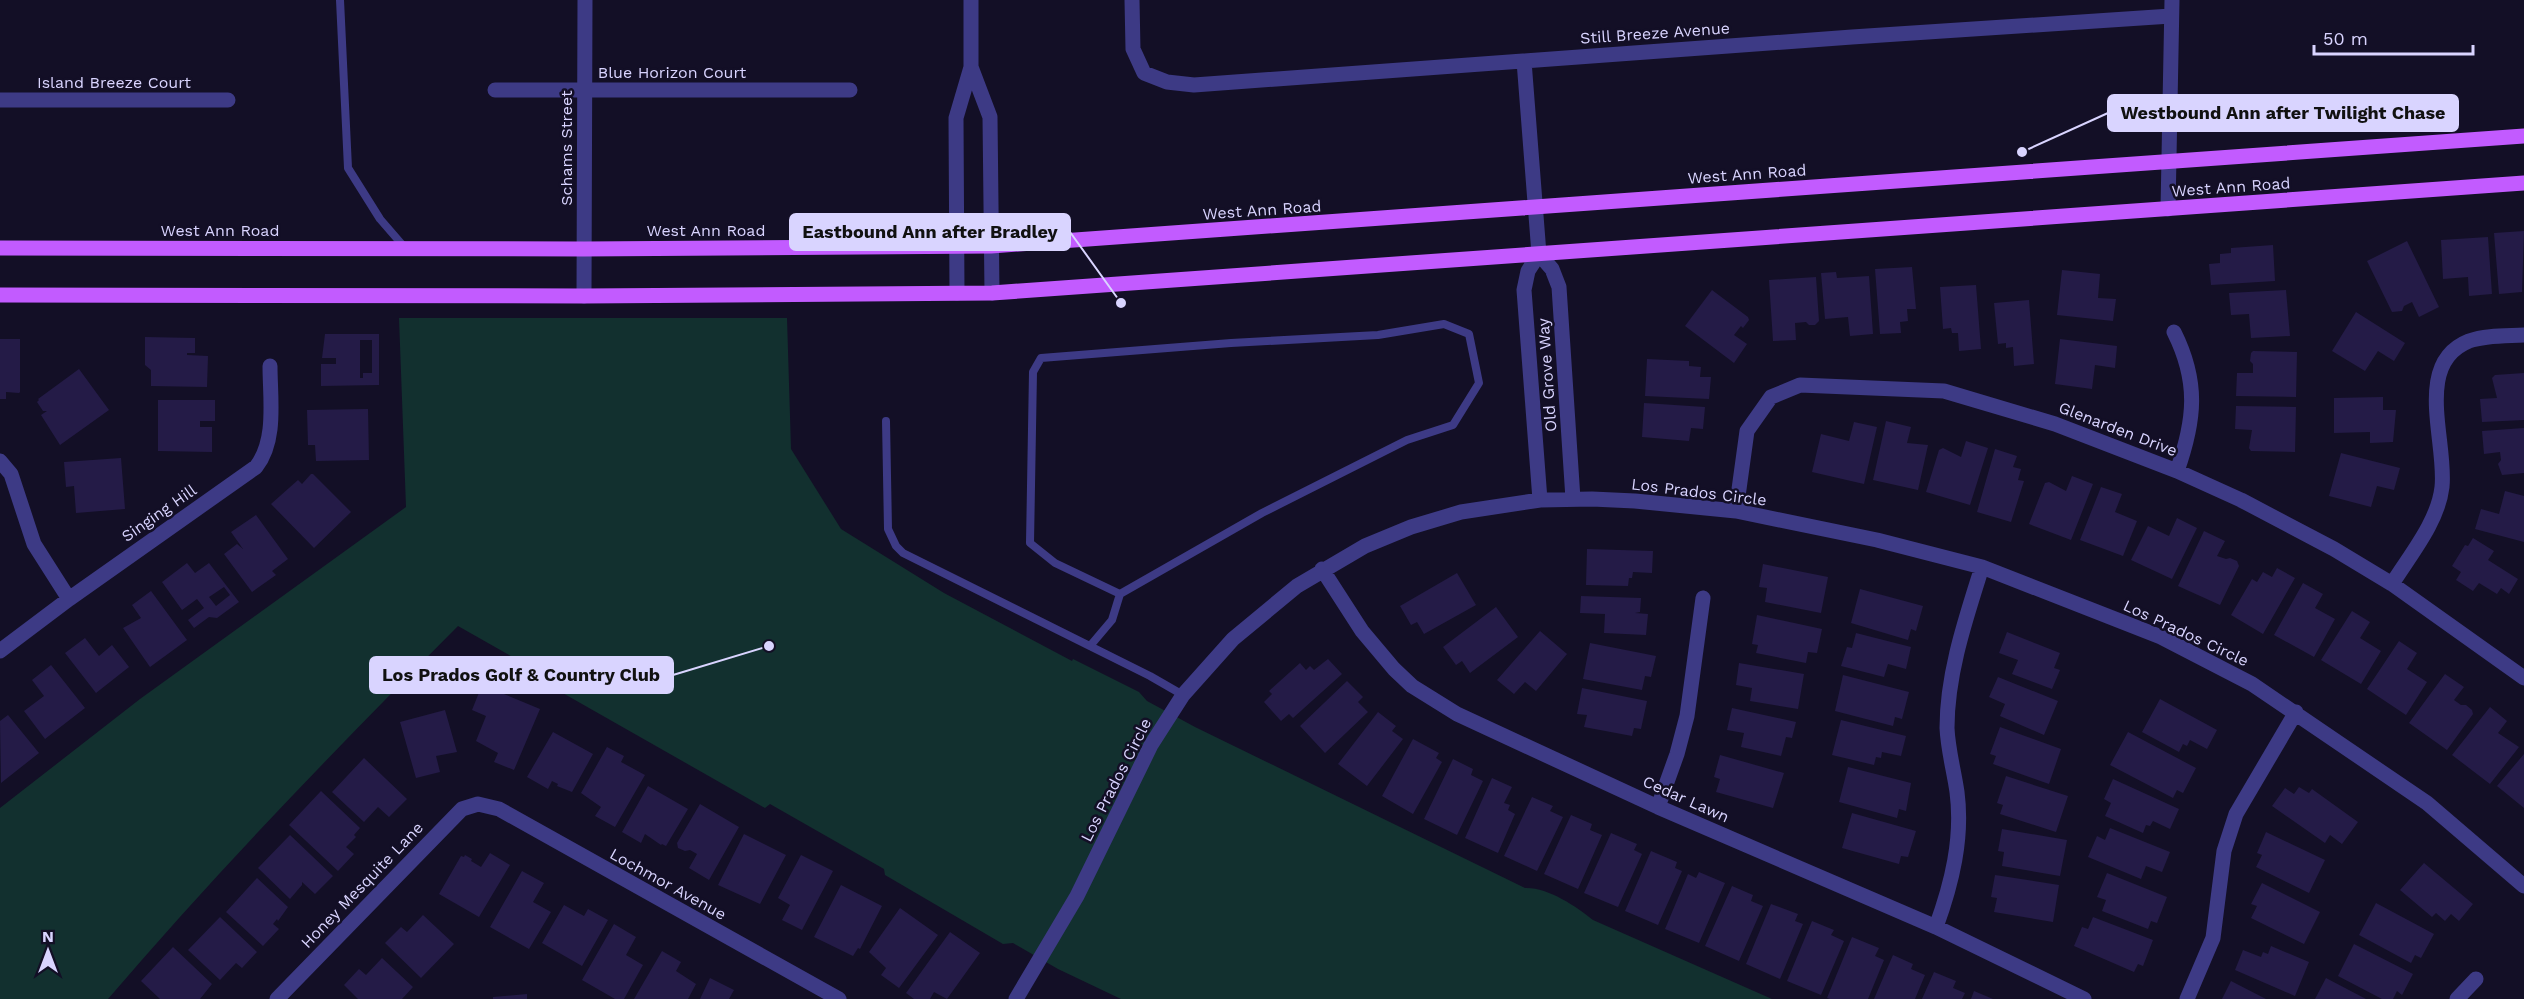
<svg xmlns="http://www.w3.org/2000/svg" width="2524" height="999" viewBox="0 0 2524 999" font-family="'Work Sans',sans-serif">
	<rect width="100%" height="100%" fill="#130f26"/>
	<path fill="#12302f" d="M399,318H787L791,449L841,529L944,593L1072,661L1073,659L1139,692L1147,701L1195,727L1525,888C1547,887 1576,906 1593,920L1772,999H1121L1058,969L1013,943L1003,944L885,875L884,869L770,804L765,808L531,675L516,659L458,626C338,747 219,869 108,999H0V808L140,699L406,507Z"/>
	<path fill="#241b47" fill-rule="evenodd" d="M2524,231L2522,292L2499,294L2494,233Z
		M2488,237L2492,294L2469,296L2468,277L2443,279L2441,240Z
		M2407,241L2439,307L2419,317L2412,302L2404,306L2402,311L2392,312L2367,261Z
		M2273,245L2275,281L2211,285L2209,264L2220,263V254L2231,253V248Z
		M1912,267L1916,309H1907L1908,321L1900,322L1901,333L1880,334L1875,269Z
		M2062,270L2100,274L2098,298L2116,299L2113,321L2057,315Z
		M1836,272L1837,278L1869,276L1873,334L1850,336L1848,317L1825,319L1821,273Z
		M1816,277L1819,321L1815,325H1809L1806,322L1795,323L1796,340L1773,341L1769,280Z
		M1976,285L1981,349L1959,351L1958,333H1952L1951,328L1943,329L1940,287Z
		M1712,290L1748,317L1749,320L1743,328L1741,326L1734,335L1747,344L1734,363L1685,326Z
		M2286,290L2290,336L2251,338L2249,314L2231,315L2229,293Z
		M2029,300L2034,364L2014,366L2013,347L2006,348V343L1998,344L1994,303Z
		M2356,312L2405,343L2394,361L2378,351L2365,371L2332,351Z
		M325,334H379V385L321,386V364H336V358H322ZM360,340H372V373H363V378H360Z
		M145,337L195,338V353H187V355L208,356L207,387L151,386V370L145,365Z
		M0,339H20V392L19,393L6,392V399H0Z
		M2060,339L2117,346L2115,368L2095,365L2092,389L2055,384Z
		M2253,351L2297,352L2296,397L2236,396L2237,373H2253V364L2250,361L2251,353Z
		M1647,359L1689,361V366L1701,367L1700,377H1711L1709,399L1645,396Z
		M79,369L109,410L60,445L41,415L47,411H43L37,402L39,400L38,399Z
		M2524,373V420L2482,422L2480,399L2497,398L2492,378L2495,375Z
		M2383,397V410H2396L2393,442L2370,443V432L2334,433V398Z
		M158,400H215V421H200V427H212V452L158,451Z
		M1644,403L1705,407L1703,429L1691,428L1689,441L1642,437Z
		M2236,406L2296,407L2295,452L2251,451L2249,448L2252,430L2235,429Z
		M368,409L369,460L316,461L315,445H308L307,410Z
		M1886,421L1911,427L1907,443L1928,445L1918,490L1873,480Z
		M1854,422L1877,427L1864,484L1812,472L1821,434L1849,441Z
		M2524,428V473L2502,475L2498,464L2501,460L2500,452L2484,454L2482,431Z
		M1966,441L1988,448L1970,505L1926,492L1939,450L1943,448L1961,457Z
		M1995,449L2017,456L2013,467L2021,469L2018,480L2024,481L2011,522L1977,512Z
		M2341,453L2400,468L2394,490L2377,486L2371,507L2329,496Z
		M121,458L125,509L76,513L74,486L66,487L64,462Z
		M311,474H313L351,512L314,548L271,504L298,480L302,484Z
		M2072,476L2093,484L2071,540L2029,524L2045,483L2049,482L2066,491Z
		M2101,487L2122,494L2115,512L2137,521L2123,556L2080,540Z
		M2505,491L2524,496V542L2475,529L2481,509L2499,514Z
		M256,515L288,559L272,571L276,575L252,592L224,554L237,544L243,549L231,532Z
		M2177,518L2197,528L2172,579L2131,560L2148,526L2169,536Z
		M2204,531L2225,541L2217,556L2226,559L2230,558L2237,561L2239,566L2220,605L2178,586Z
		M2473,538L2494,551L2488,560L2518,579L2509,594L2501,588L2497,594L2479,583L2473,591L2456,580L2461,572L2452,566L2465,545L2468,546Z
		M1587,549L1653,551L1652,573L1633,572L1632,578H1629L1628,586L1586,585Z
		M187,563L195,573L209,563L239,602L217,618L209,617L194,628L188,620L204,608L197,599L182,610L162,582ZM224,587L230,595L216,606L209,597Z
		M1763,564L1828,577L1821,613L1765,602L1767,588L1759,587Z
		M2277,568L2295,578L2263,634L2231,615L2252,579L2257,582L2263,572L2272,577Z
		M1457,573L1476,605L1424,634L1417,622L1411,625L1400,606Z
		M2303,583L2323,594L2315,608L2335,619L2314,657L2274,635Z
		M1860,589L1923,606L1916,631L1911,629L1908,640L1851,623Z
		M151,591L187,640L150,667L123,628L141,618L132,605Z
		M1581,596L1641,598L1640,612L1635,613L1648,614L1646,635L1604,633L1605,614L1580,613Z
		M1496,607L1518,637L1470,673L1462,661L1456,665L1443,647Z
		M2352,611L2370,622L2360,638L2381,651L2361,684L2321,660Z
		M1757,615L1822,629L1817,653L1808,652L1806,663L1756,653L1758,645L1752,644Z
		M1540,631L1567,654L1536,691L1525,682L1514,694L1497,680Z
		M2007,632L2060,653L2054,668L2060,670L2052,689L2012,674L2018,660L1999,653Z
		M1856,633L1911,647L1906,669L1888,664L1884,677L1841,666L1847,647L1852,648Z
		M85,638L99,656L112,645L129,667L96,693L65,653Z
		M2399,641L2417,653L2407,669L2427,682L2406,715L2367,689Z
		M1590,643L1656,656L1651,677L1645,676L1642,690L1583,679Z
		M1328,659L1342,674L1293,718L1289,714L1281,721L1264,702L1272,694L1269,691L1300,663L1306,670L1310,666L1314,670Z
		M1739,663L1804,674L1798,709L1750,701L1752,688L1736,685Z
		M51,665L85,708L45,739L24,711L44,696L32,680Z
		M2445,674L2464,687L2454,700L2461,705H2466L2472,710L2473,714L2447,750L2409,723Z
		M1843,675L1909,692L1902,719L1895,717L1893,726L1835,711Z
		M1998,677L2058,701L2044,735L2000,716L2005,704L1989,697Z
		M1347,681L1363,697L1358,702L1368,712L1325,753L1300,726Z
		M482,685L540,709L514,770L494,762L498,753L476,741L486,716L472,710Z
		M1582,688L1647,701L1641,729L1634,728L1632,736L1584,727L1587,715L1577,714Z
		M2160,699L2217,730L2207,749L2190,740L2187,746L2183,744L2179,752L2142,732Z
		M2490,707L2507,721L2498,733L2519,747L2490,784L2452,755Z
		M1732,708L1796,722L1792,738L1786,737L1781,756L1741,747L1744,733L1727,730Z
		M445,710L457,752L436,756L440,772L416,778L400,722Z
		M1378,712L1396,726L1392,731L1403,739L1367,786L1338,764Z
		M8,715L39,753L1,783L0,721Z
		M1841,720L1906,736L1901,756L1882,752L1881,758L1876,757L1874,765L1832,755Z
		M2000,727L2061,749L2049,784L1993,764L1996,756L1990,754Z
		M553,732L593,754L572,792L557,786L558,784L552,781L548,789L527,777Z
		M2128,732L2196,768L2183,793L2177,790L2173,798L2110,765Z
		M1413,739L1439,753L1436,758L1442,762L1413,814L1382,796Z
		M607,747L624,756L621,762L645,775L615,827L595,816L601,807L581,793Z
		M2524,754V808L2497,786Z
		M1720,755L1784,773L1773,808L1716,792L1720,779L1714,777Z
		M364,758L407,799L389,817L378,807L364,822L332,792Z
		M1453,759L1473,769L1471,775L1483,781L1457,835L1424,819Z
		M1848,767L1911,783L1906,811L1899,809L1897,818L1839,802Z
		M2006,776L2068,796L2056,832L2000,814L2003,805L1997,803Z
		M1492,778L1512,787L1504,803L1510,805L1508,810L1515,814L1498,853L1465,838Z
		M2113,779L2179,809L2170,829L2153,821L2150,826L2146,825L2143,833L2105,816L2111,803L2104,799Z
		M648,786L688,809L666,846L662,844L661,845L645,834L641,843L622,832Z
		M2299,787L2309,793L2312,789L2358,822L2342,844L2330,835L2325,843L2272,806L2285,788L2294,794Z
		M321,791L360,828L354,835L356,837L346,847L354,854L338,871L289,825Z
		M1532,797L1553,806L1550,811L1563,817L1537,871L1504,856Z
		M700,804L739,827L709,880L689,868L697,854L690,850L685,851L678,848L677,843Z
		M1852,813L1916,831L1908,857L1901,856L1899,864L1842,848Z
		M1571,815L1592,824L1590,830L1602,835L1578,889L1544,874Z
		M2110,828L2170,852L2162,872L2146,866L2141,879L2088,857L2097,836L2105,840Z
		M2002,829L2067,840L2060,876L2002,866L2004,852L1998,851Z
		M2266,832L2325,860L2309,893L2256,867L2262,855L2257,853Z
		M1611,833L1637,844L1634,850L1642,854L1618,907L1584,893Z
		M744,834L786,855L760,904L718,885Z
		M290,835L333,876L315,894L302,882V885L290,899L258,868Z
		M1651,851L1677,862L1675,868L1682,871L1658,925L1625,911Z
		M490,853L510,865L479,917L439,894L461,856L464,857L465,855L472,859L471,861L481,867Z
		M801,855L833,871L802,930L782,920L790,905L778,898Z
		M2424,863L2473,904L2459,921L2451,914L2445,921L2436,913L2432,917L2400,890Z
		M522,871L544,883L533,902L551,912L529,949L490,927Z
		M1699,872L1725,883L1699,943L1665,929L1688,874L1696,878Z
		M2107,873L2167,897L2157,923L2151,921L2148,929L2102,911L2106,900L2097,897Z
		M1995,875L2059,885L2053,922L1994,912L1997,898L1991,897Z
		M257,878L288,907L278,921L277,919L273,924L279,929L263,946L226,912Z
		M2262,883L2320,912L2304,944L2251,918L2257,906L2251,904Z
		M841,885L882,906L860,949L858,948L853,956L814,937Z
		M1732,886L1753,895L1751,901L1763,906L1739,961L1705,946Z
		M2376,903L2434,934L2421,958L2415,955L2411,963L2359,935Z
		M1771,904L1798,914L1795,921L1803,924L1780,979L1746,964Z
		M564,905L584,916L588,909L608,920L582,966L542,943Z
		M900,908L938,935L899,988L881,975L886,968L869,952Z
		M423,915L454,944L421,978L385,943L401,927L407,932Z
		M220,917L257,952L242,968L236,963L220,980L188,950Z
		M2093,917L2153,940L2143,966L2138,964L2134,972L2074,946L2082,927L2088,929Z
		M1812,921L1834,930L1831,935L1844,941L1821,995L1787,981Z
		M614,924L636,937L626,955L643,965L624,999H615L582,980Z
		M950,932L980,953L947,999L934,992L930,999H914L906,993Z
		M1852,937L1879,948L1875,956L1884,960L1868,999H1830L1827,998Z
		M2354,944L2413,974L2402,995L2397,991L2393,999H2382L2338,976Z
		M2271,946L2309,962L2295,996L2235,970L2243,950L2261,957L2263,952L2268,954Z
		M173,947L212,984L200,999H160L141,981Z
		M662,951L681,962L676,971L696,984L688,999H634Z
		M1893,955L1913,964L1911,969L1925,975L1915,999H1874Z
		M382,958L413,987L402,999H358L344,985L359,969L366,975Z
		M1934,972L1956,981L1953,988L1965,993L1962,999H1922Z
		M710,978L734,990L729,999H700Z
		M2326,978L2366,999H2315Z
		M2231,981L2266,999H2222Z
		M1974,991L1993,999H1971Z
		M527,994V999H493V997Z"/>
	<g fill="none" stroke-linecap="round" stroke-linejoin="round">
		<path stroke="#3d3a85" stroke-width="8" d="M340,0L348,168L380,219L406,249
			M886,421L888,529L896,546L903,553L1150,676L1183,695
			M1090,646L1112,620L1120,594L1262,513L1407,440L1453,425L1479,383L1469,334L1444,324L1378,335L1231,343L1041,358L1033,372L1030,543L1055,563L1120,594"/>
		<path stroke="#3d3a85" stroke-width="15" d="M1132,0L1133,49L1144,73L1167,82L1194,85L1852,37L2171,16
			M1524,61L1539,254L1552,269L1559,287L1573,499
			M495,90H850
			M0,100H228
			M2168,209L2172,0
			M1539,254L1528,271L1524,290L1540,500
			M584,296L585,0
			M2174,332C2199,382 2195,420 2177,471
			M0,461L11,474L34,544L69,599
			M1736,511L1747,431L1771,397L1800,385L1944,391L2055,424L2177,471L2241,500L2334,549L2392,584L2524,678
			M1322,569L1362,631L1394,669L1412,686L1457,714L1658,807L1936,927L2084,999
			M2392,584C2410,555 2438,522 2442,487C2447,442 2413,363 2469,341C2486,335 2507,336 2524,335
			M0,651L69,599L256,467C277,440 270,399 270,366
			M1658,807L1677,754L1687,716L1703,598
			M1936,927C1952,883 1963,838 1957,792C1954,771 1948,750 1947,728C1947,673 1966,618 1982,567
			M277,999L462,809L478,804L499,809L839,999
			M1016,999L1077,896L1151,745L1183,695L1233,639L1297,586L1365,546L1411,527L1461,512L1540,500L1592,499L1635,501L1736,511L1877,540L1982,567L2161,637L2252,684L2427,803L2524,886
			M2187,999L2213,938L2224,851L2236,814L2296,712
			M2457,999L2476,979"/>
		<path stroke="#3d3a85" stroke-width="15" d="M971,67L990,117L992,293
			M957,293L956,118L971,67V0"/>
		<path stroke="#c25bff" stroke-width="15" d="M0,248L584,249L991,246L2524,136
			M0,295L584,296L992,293L2524,183"/>
	</g>
	<g text-anchor="middle" dominant-baseline="central" stroke-width="5" stroke-linejoin="round" paint-order="stroke">
		<g font-size="16" fill="#d9d4ff" stroke="#130f26">
			<text transform="translate(1655 33) rotate(-4)">Still Breeze Avenue</text>
			<text x="672" y="72">Blue Horizon Court</text>
			<text x="114" y="82">Island Breeze Court</text>
			<text transform="translate(566 148) rotate(-90)">Schams Street</text>
			<text transform="translate(1747 174) rotate(-4)">West Ann Road</text>
			<text transform="translate(2231 187) rotate(-4)">West Ann Road</text>
			<text transform="translate(1262 210) rotate(-4)">West Ann Road</text>
			<text x="220" y="230">West Ann Road</text>
			<text x="706" y="230">West Ann Road</text>
			<text transform="translate(1547 375) rotate(-94)">Old Grove Way</text>
			<text transform="translate(2118 429) rotate(21)">Glenarden Drive</text>
			<text transform="translate(1699 492) rotate(7)">Los Prados Circle</text>
			<text transform="translate(159 513) rotate(-35)">Singing Hill</text>
			<text transform="translate(2186 633) rotate(25)">Los Prados Circle</text>
			<text transform="translate(1116 780) rotate(-63)">Los Prados Circle</text>
			<text transform="translate(1686 799) rotate(24)">Cedar Lawn</text>
			<text transform="translate(668 884) rotate(29)">Lochmor Avenue</text>
			<text transform="translate(362 885) rotate(-46)">Honey Mesquite Lane</text>
		</g>
	</g>
	<path fill="none" stroke="#d9d4ff" stroke-width="2" d="M2022 152L2108 113M1121 303L1070 232M769 646L673 675"/>
	<g fill="#d9d4ff" stroke="#130f26" stroke-width="2">
		<circle cx="2022" cy="152" r="6"/>
		<circle cx="1121" cy="303" r="6"/>
		<circle cx="769" cy="646" r="6"/>
	</g>
	<g fill="#d9d4ff" stroke="#d9d4ff" stroke-width="2">
		<rect x="2108" y="95" width="350" height="36" rx="6"/>
		<rect x="790" y="214" width="280" height="36" rx="6"/>
		<rect x="370" y="657" width="303" height="36" rx="6"/>
	</g>
	<g font-size="18" text-anchor="middle" font-weight="bold" fill="#111">
		<text x="2283" y="119">Westbound Ann after Twilight Chase</text>
		<text x="930" y="238">Eastbound Ann after Bradley</text>
		<text x="521" y="681">Los Prados Golf &amp; Country Club</text>
	</g>
	<g transform="translate(48 951)" stroke="#130f26" stroke-width="4.5" paint-order="stroke">
	<path d="M0-4.5L10 22L0 15L-10 22Z" fill="#d9d4ff"/>
	<text y="-9" font-size="16" font-weight="bold" text-anchor="middle" fill="#d9d4ff">N</text>
	</g>
	<path d="M2314 45v9h159v-9" fill="none" stroke="#d9d4ff" stroke-width="3"/>
	<text x="2323" y="45" font-size="18" fill="#d9d4ff" stroke="#130f26" stroke-width="4.5" paint-order="stroke">50 m</text>
</svg>
